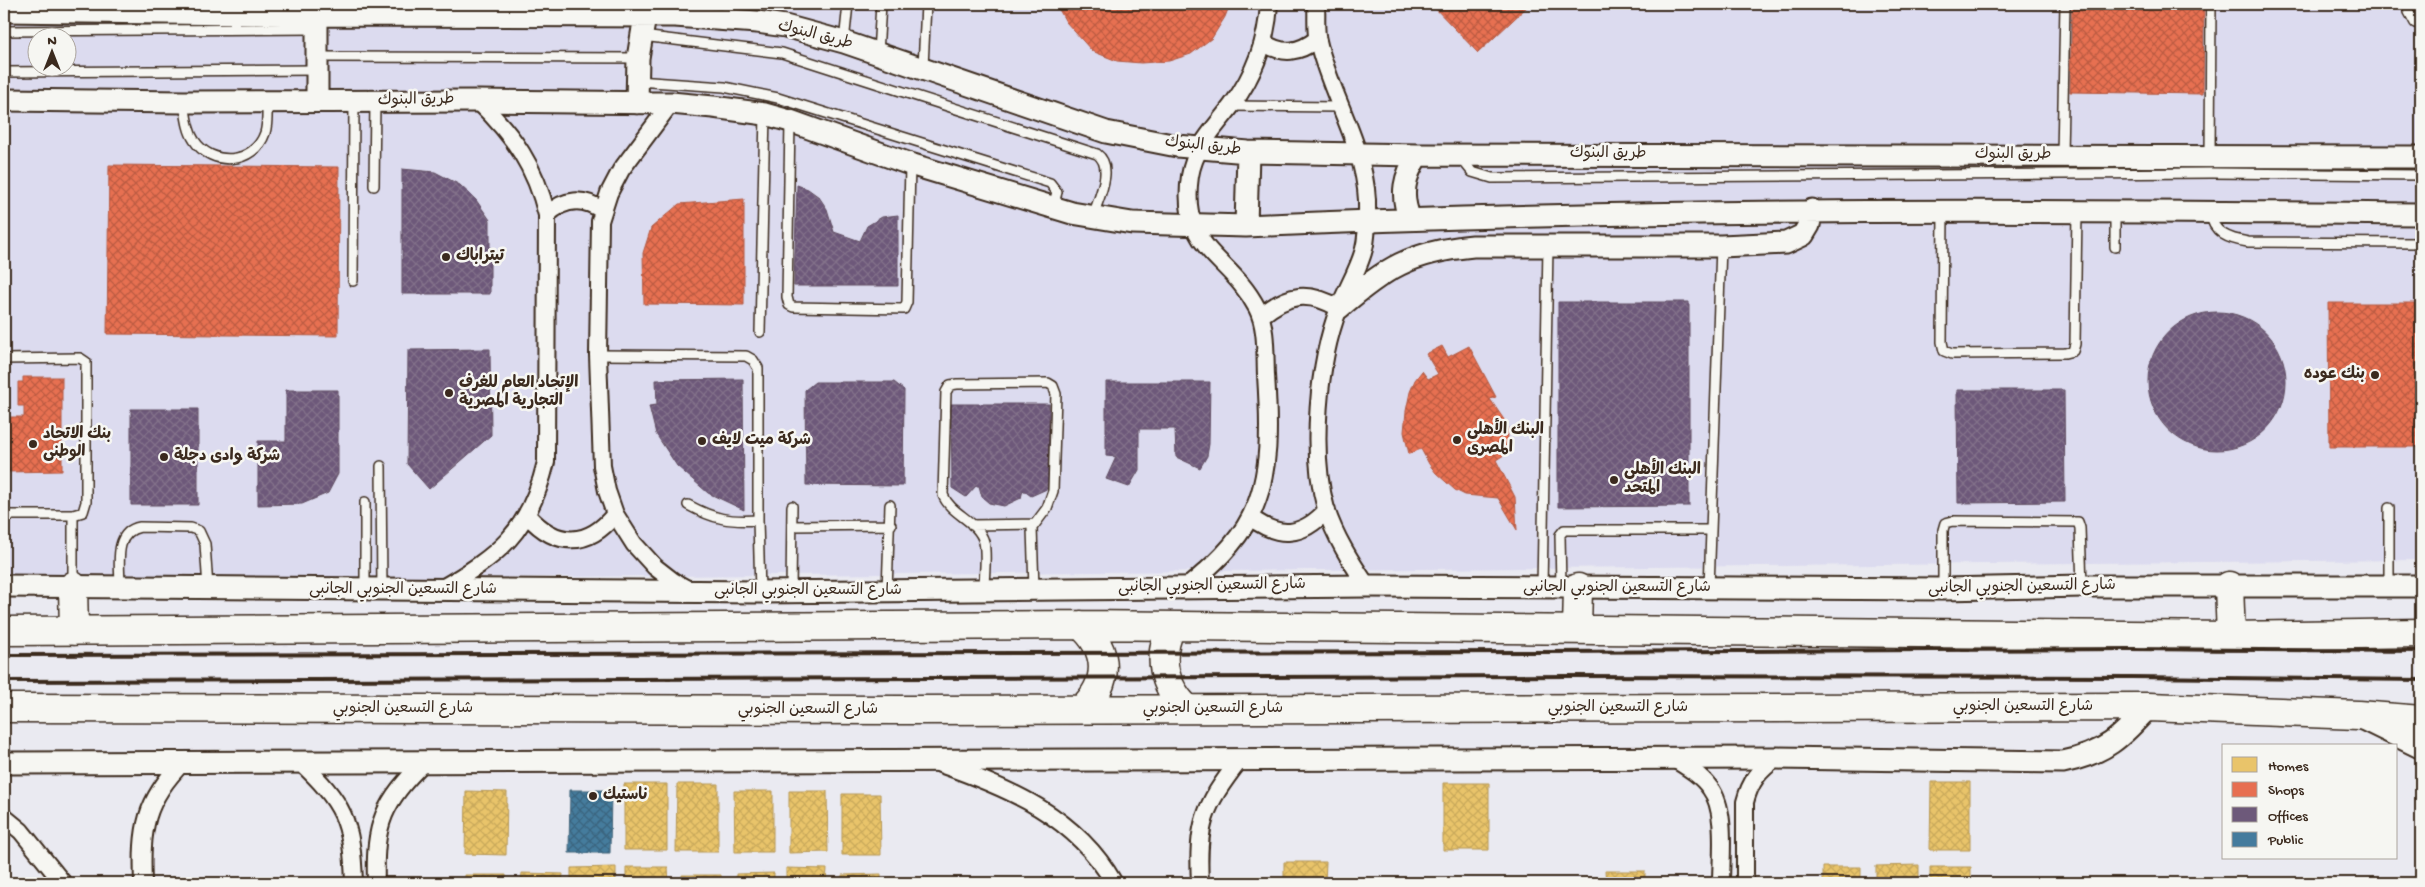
<svg xmlns="http://www.w3.org/2000/svg" width="2425" height="887" viewBox="0 0 2425 887" font-family="'Gochi Hand','Playpen Sans Arabic',sans-serif">
	<defs>
		<pattern id="homes-cross-hatch" width="8" height="8" patternUnits="userSpaceOnUse" patternTransform="scale(1.25)"><rect width="8" height="8" fill="#e9c46a"/><path d="M0 0l8 8M0 8l8-8" fill="none" stroke="#c9a95b"/></pattern>
		<pattern id="shops-cross-hatch" width="8" height="8" patternUnits="userSpaceOnUse" patternTransform="scale(1.25)"><rect width="8" height="8" fill="#e76f51"/><path d="M0 0l8 8M0 8l8-8" fill="none" stroke="#bc5b43"/></pattern>
		<pattern id="offices-cross-hatch" width="8" height="8" patternUnits="userSpaceOnUse" patternTransform="scale(1.25)"><rect width="8" height="8" fill="#6d597a"/><path d="M0 0l8 8M0 8l8-8" fill="none" stroke="#83728a"/></pattern>
		<pattern id="public-cross-hatch" width="8" height="8" patternUnits="userSpaceOnUse" patternTransform="scale(1.25)"><rect width="8" height="8" fill="#457b9d"/><path d="M0 0l8 8M0 8l8-8" fill="none" stroke="#3b657f"/></pattern>
	</defs>
	<rect width="100%" height="100%" fill="#eaeaf1"/>
	<filter id="ink" filterUnits="userSpaceOnUse"><feTurbulence type="fractalNoise" baseFrequency=".02" numOctaves="2"/><feDisplacementMap in="SourceGraphic" scale="10" xChannelSelector="R" yChannelSelector="G"/><feConvolveMatrix kernelMatrix="1 2 1 2 8 2 1 2 1" color-interpolation-filters="sRGB"/></filter>
	<g filter="url(#ink)">
		<path fill="#dcdbef" fill-rule="evenodd" d="M4,4H2421V560L4,582ZM38,38H68V68H38Z"/>
		<path fill="url(#homes-cross-hatch)" stroke="#b59653" d="M1931,782H1970V850H1930Z
			M1443,783H1489V850H1443Z
			M624,784H667V850H624Z
			M677,784H718V852H676Z
			M466,791L507,792L506,855L465,854Z
			M734,791H773V852H735Z
			M789,791H827L828,852L789,853Z
			M842,794H880L881,855H842Z
			M1284,862H1326L1325,883H1284Z
			M1919,865V883H1876V866Z
			M616,867V883H571V868Z
			M626,867H668L669,883H626Z
			M1823,867H1861V883H1823Z
			M1930,867H1971V883H1930Z
			M786,868L827,869L826,883H786Z
			M1605,871H1645V883H1606Z
			M522,873L563,874L562,883H521Z
			M774,873V883H736V874Z
			M881,874V883H842V875Z
			M465,875H506V883H465Z
			M682,875H721V883H682Z"/>
		<path fill="url(#shops-cross-hatch)" stroke="#b35a42" d="M1056,4H1230L1225,17L1212,38L1191,54L1169,61L1141,63L1117,61L1092,51L1066,22Z
			M1431,4H1530L1478,53Z
			M2072,5L2204,6L2203,94L2070,92Z
			M109,165L339,167L338,336L107,334Z
			M744,199V305L644,304L643,253L651,228L679,204Z
			M2328,303H2421V447H2329Z
			M1442,346L1448,357L1469,346L1496,397L1490,399L1507,424L1508,437L1504,455L1496,460L1515,497L1517,530L1498,498L1465,495L1455,490L1436,473L1429,464L1421,449L1409,454L1404,432L1406,411L1410,392L1415,380L1422,371L1428,379L1438,374L1426,354Z
			M23,377H62V471L5,472L4,502V417H24V406H18V382H23Z"/>
		<path fill="url(#offices-cross-hatch)" stroke="#5e4b5e" d="M402,169L435,172L460,185L476,200L490,220V294H402Z
			M797,185L808,189L819,197L827,209L834,232L860,241L867,226L882,217L898,215V286H794Z
			M1558,302H1689V506L1558,507Z
			M2148 381a69 69 0 1 1 138 0a69 69 0 1 1-138 0Z
			M490,349L491,435L429,489L407,464L408,350Z
			M743,379L744,510L708,493L677,466L656,434L649,406L657,405L656,380Z
			M815,382H894L904,390L903,486L806,485L805,390Z
			M1106,382H1210L1209,444L1207,456L1200,468L1176,457L1175,429H1139V470L1129,487L1106,479L1116,457L1106,456Z
			M286,390H338V474L328,493L302,504L258,505V441H286Z
			M1957,390H2064L2065,502L1958,503Z
			M951,404H1049V488L1031,496L1023,490L1021,498L1004,506L989,503L982,497L979,486H976L966,497L952,488Z
			M131,409H198V505H131Z"/>
		<path fill="url(#public-cross-hatch)" stroke="#426377" d="M570,790H611L610,853H569Z"/>
		<g fill="none" stroke-linecap="round" stroke-linejoin="round">
			<defs>
				<path id="service" d="M2407,4L2409,12L2415,23
					M695,17V4
					M727,19V4
					M4,31L317,29
					M642,36L782,53L1097,154C1115,167 1098,199 1093,216
					M844,42L848,4
					M878,53L881,4
					M317,57L638,58
					M923,67L926,4
					M4,72L317,70
					M637,81L724,87L778,98L1050,183L1057,192L1053,207
					M184,103C186,114 187,130 194,140C211,167 254,165 265,133C268,123 267,112 267,102
					M1231,106L1340,107
					M790,122L787,297L789,305L793,307L904,309L907,302L910,165
					M2062,155L2065,4
					M2210,155L2211,4
					M1460,157L1472,172L1492,178L2212,173L2421,175
					M374,186L375,102
					M1943,211L1942,342L1944,351L1952,354L2065,353L2073,351L2075,344L2077,212
					M2115,212V247
					M2210,212C2213,234 2229,239 2248,242L2421,243
					M353,281L354,101
					M760,332L765,114
					M598,355L746,356L753,360L758,368V520L760,592
					M4,359L80,358L86,362V502L83,512L73,515H4
					M381,466L382,591
					M365,502V588
					M688,505C714,519 729,522 758,520
					M2389,508V586
					M73,515V583
					M972,525L1035,524
					M792,526L891,525
					M120,586C120,565 113,532 140,527L191,528L199,531L205,544L208,588
					M1561,587L1560,535L1564,530H1710
					M1542,588L1548,246
					M1709,588L1721,246
					M984,589C984,575 987,556 984,542C978,520 951,515 943,495L946,392L950,385L957,384L1048,383L1053,386L1056,394L1053,491L1047,508L1032,528L1034,589
					M1943,589V530L1945,523L1953,521L2078,522L2080,528L2082,586
					M887,591L890,505
					M791,592L792,506"/>
				<path id="minor" d="M1316,4C1317,16 1315,30 1318,41C1330,95 1364,143 1367,200C1367,216 1368,233 1364,249C1359,269 1347,288 1339,308C1318,362 1310,453 1326,509C1335,537 1351,562 1367,586
					M1264,43C1283,55 1299,53 1317,39
					M671,103L621,170L609,193L600,221L598,355L602,466L607,491L615,514L634,544L655,567L673,581L691,591
					M547,215C564,198 584,197 603,211
					M1261,316C1288,293 1309,291 1339,308
					M528,516C556,547 588,548 615,514
					M1250,517C1279,539 1302,537 1327,510
					M1187,587C1211,567 1236,545 1250,517C1272,476 1269,421 1266,375C1265,354 1267,327 1257,308C1230,255 1179,251 1190,176C1195,146 1215,128 1232,105C1254,75 1267,41 1269,4
					M439,590C499,555 529,533 546,462L547,215C535,166 514,136 478,101
					M1674,759C1687,767 1701,775 1710,788C1727,810 1721,856 1721,883
					M299,761C344,803 352,821 354,883
					M940,764C1009,788 1076,816 1114,883
					M4,817L21,831L63,883
					M143,883C141,829 144,801 184,761
					M376,883C374,823 383,802 426,760
					M1200,883C1197,825 1203,807 1239,761
					M1745,883V802C1750,782 1759,770 1777,758"/>
				<path id="tertiary" d="M4,11L317,15L675,16L757,22L785,26L844,42L1106,132L1177,146L1248,152L1418,155L2421,157
					M317,15V101
					M4,100L184,102L478,101L671,103L713,107L765,114L790,121L910,164L1072,213L1132,223L1246,226C1638,208 2029,210 2421,214
					M637,103L638,58L645,16
					M1410,219C1400,195 1404,176 1418,155
					M1246,226L1248,152
					M1339,308C1385,268 1411,252 1473,246H1721L1786,243L1803,235L1809,225L1812,210
					M4,586L760,592L1367,586L1943,589L2082,586H2421
					M4,763L1777,758L2063,762C2106,753 2120,738 2149,707"/>
				<path id="secondary" d="M2364,718L2421,746"/>
				<path id="trunk" d="M73,586L74,631
					M2229,586L2231,636
					M1081,625C1110,651 1110,683 1082,709
					M1171,627C1157,658 1163,685 1186,708
					M1577,630L1578,588
					M4,631L1081,625L2231,636L2421,633
					M4,708L910,710L2149,707L2358,715L2421,720"/>
			</defs>
			<use href="#service" stroke="#3b2a1e" stroke-width="12"/>
			<use href="#minor" stroke="#3b2a1e" stroke-width="20"/>
			<use href="#tertiary" stroke="#3b2a1e" stroke-width="25"/>
			<use href="#secondary" stroke="#3b2a1e" stroke-width="28"/>
			<use href="#trunk" stroke="#3b2a1e" stroke-width="31"/>
			<use href="#service" stroke="#f6f6f2" stroke-width="9"/>
			<use href="#minor" stroke="#f6f6f2" stroke-width="16"/>
			<use href="#tertiary" stroke="#f6f6f2" stroke-width="21"/>
			<use href="#secondary" stroke="#f6f6f2" stroke-width="24"/>
			<use href="#trunk" stroke="#f6f6f2" stroke-width="28"/>
			<path stroke="#3b2a1e" stroke-width="4" d="M4,655L1546,652L2130,649L2421,651
				M4,681L1567,676L2132,677L2421,680"/>
		</g>
	</g>
	<g fill="#3b2a1e" stroke="#f6f6f2" stroke-width="2">
		<circle cx="446" cy="257" r="5"/>
		<circle cx="2375" cy="375" r="5"/>
		<circle cx="449" cy="393" r="5"/>
		<circle cx="1457" cy="440" r="5"/>
		<circle cx="702" cy="441" r="5"/>
		<circle cx="33" cy="444" r="5"/>
		<circle cx="164" cy="457" r="5"/>
		<circle cx="1614" cy="480" r="5"/>
		<circle cx="593" cy="796" r="5"/>
	</g>
	<g text-anchor="middle" dominant-baseline="central" stroke-width="5" stroke-linejoin="round" paint-order="stroke">
		<g font-size="16" fill="#3b2a1e" stroke="#f6f6f2">
			<text transform="translate(815 36) rotate(14)">طريق البنوك</text>
			<text transform="translate(416 101) rotate(-1)">طريق البنوك</text>
			<text transform="translate(1203 147) rotate(6)">طريق البنوك</text>
			<text x="1608" y="154">طريق البنوك</text>
			<text x="2013" y="155">طريق البنوك</text>
			<text transform="translate(1212 587) rotate(-1)">شارع التسعين الجنوبي الجانبى</text>
			<text x="1617" y="588">شارع التسعين الجنوبي الجانبى</text>
			<text transform="translate(2022 588) rotate(-1)">شارع التسعين الجنوبي الجانبى</text>
			<text x="403" y="590">شارع التسعين الجنوبي الجانبى</text>
			<text x="808" y="591">شارع التسعين الجنوبي الجانبى</text>
			<text x="2023" y="707">شارع التسعين الجنوبي</text>
			<text x="1618" y="708">شارع التسعين الجنوبي</text>
			<text x="403" y="709">شارع التسعين الجنوبي</text>
			<text x="1213" y="709">شارع التسعين الجنوبي</text>
			<text x="808" y="710">شارع التسعين الجنوبي</text>
		</g>
		<g font-size="16" font-weight="bold" fill="#3b2a1e" stroke="#f6f6f2" text-anchor="start">
			<text x="456" y="257">تيتراباك</text>
			<text x="2365" y="375" text-anchor="end">بنك عوده</text>
			<text x="459" y="384">الإتحاد العام للغرف<tspan x="459" dy="18">التجارية المصرية</tspan></text>
			<text x="1467" y="431">البنك الأهلى<tspan x="1467" dy="18">المصرى</tspan></text>
			<text x="43" y="435">بنك الاتحاد<tspan x="43" dy="18">الوطنى</tspan></text>
			<text x="712" y="441">شركة ميت لايف</text>
			<text x="174" y="457">شركة وادى دجلة</text>
			<text x="1624" y="471">البنك الأهلى<tspan x="1624" dy="18">المتحد</tspan></text>
			<text x="603" y="796">ناستيك</text>
		</g>
	</g>
	<rect width="2425" height="887" fill="none" stroke="#f6f6f2" stroke-width="20"/>
	<rect x="10" y="10" width="2405" height="867" fill="none" stroke="#3b2a1e" stroke-width="2" filter="url(#ink)"/>
	<rect x="2222" y="744" width="175" height="115" fill="#f6f6f2" stroke="#aba49d"/>
	<rect x="2232" y="757" width="25" height="15" fill="#e9c46a" stroke="#aba49d"/>
	<text x="2268" y="770" font-size="15" fill="#3b2a1e">Homes</text>
	<rect x="2232" y="782" width="25" height="15" fill="#e76f51" stroke="#aba49d"/>
	<text x="2268" y="794" font-size="15" fill="#3b2a1e">Shops</text>
	<rect x="2232" y="807" width="25" height="15" fill="#6d597a" stroke="#aba49d"/>
	<text x="2268" y="820" font-size="15" fill="#3b2a1e">Offices</text>
	<rect x="2232" y="832" width="25" height="15" fill="#457b9d" stroke="#aba49d"/>
	<text x="2268" y="844" font-size="15" fill="#3b2a1e">Public</text>
	<g transform="translate(52 52)"><circle r="24" fill="#f6f6f2" stroke="#aba49d"/>
	<path d="M0-4L9 19L0 12L-9 19Z" fill="#3b2a1e"/>
	<text y="-8" font-size="14" font-weight="bold" text-anchor="middle" fill="#3b2a1e">N</text>
	</g>
</svg>
